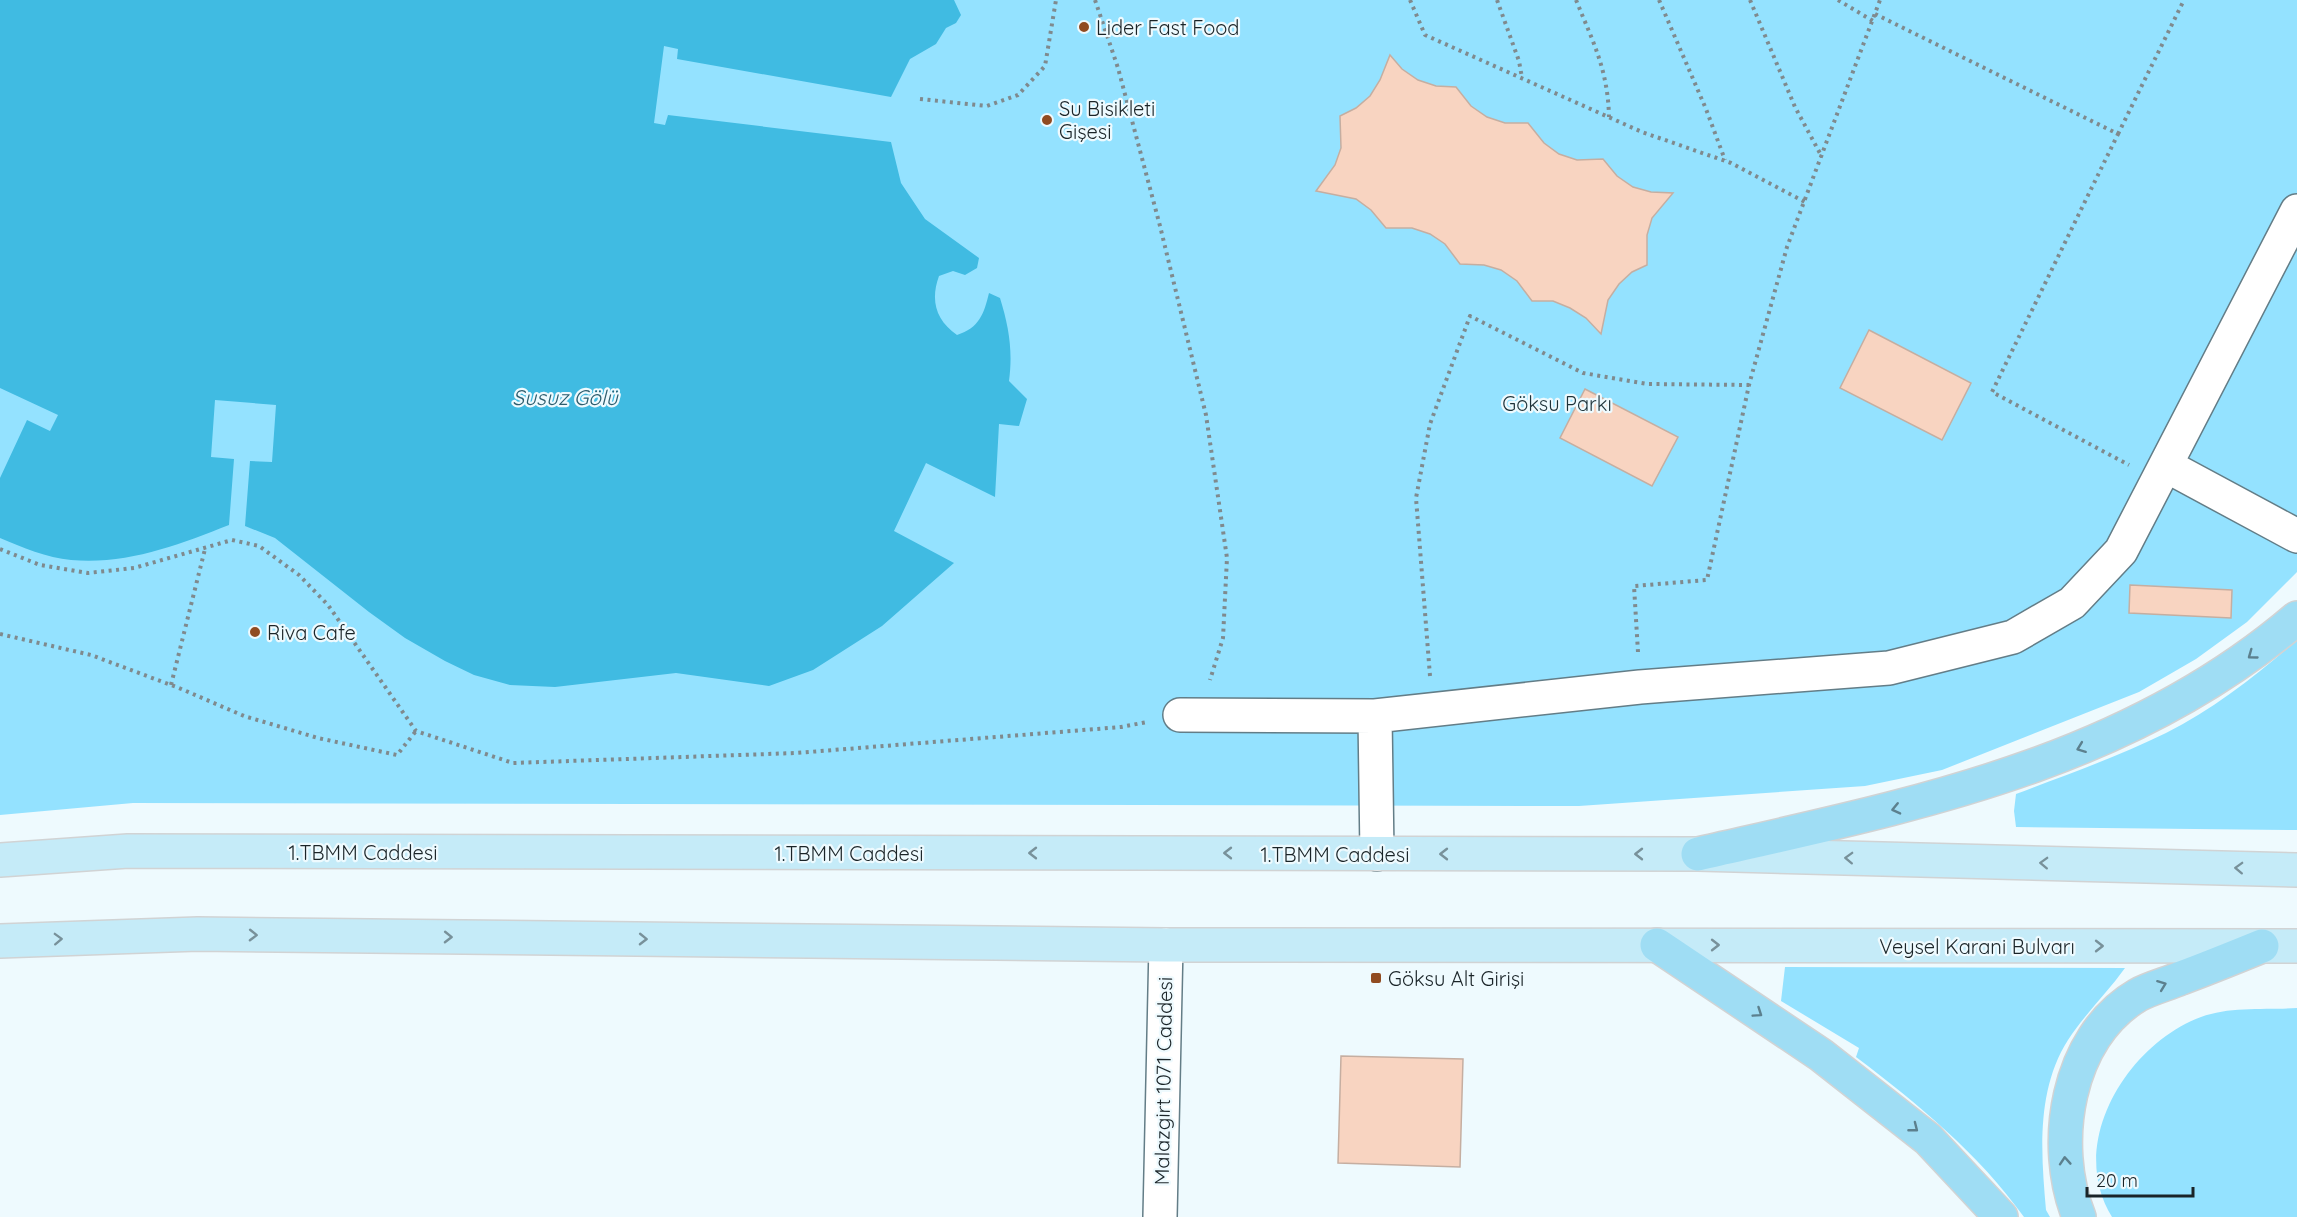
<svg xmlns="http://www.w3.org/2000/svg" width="2297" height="1217" viewBox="0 0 2297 1217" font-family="Quicksand,sans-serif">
	<rect width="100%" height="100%" fill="#eefafe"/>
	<path fill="#94e2ff" d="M0,0H2297V572L2247,622L2196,659L2139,692L1942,770L1865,786L1579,806L133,803L0,815Z
		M2297,640V830L2016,827L2014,811L2016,794C2066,775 2117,757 2166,733C2214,709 2257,675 2297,640Z
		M1785,967L2125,968C2107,993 2085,1014 2068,1040C2036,1090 2041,1154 2046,1210L2050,1217H2024C1978,1153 1918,1104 1856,1057L1859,1048L1781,1001Z
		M2297,1008V1217H2112C2066,1143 2128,1044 2201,1017C2230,1006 2267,1010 2297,1008Z"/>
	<path fill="#40bbe2" d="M0,0H954L961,15L956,23L946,28L936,44L910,59L891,97L677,59L678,49L664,46L654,123L665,125L668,115L891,142L901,183L925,219L979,258L977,268L965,275L953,271L939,276C930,301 936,320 957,335C979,328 984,314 989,293L1000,298C1009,327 1013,351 1009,381L1027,399L1019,426L999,424L995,497L926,463L894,531L954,563L882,626L813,670L769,686L676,673L555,687L510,685L474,675L445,661L405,638L369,612L275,538L245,526L250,461L272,462L276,405L215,400L211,457L234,459L229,525C178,545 127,565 71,560C47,558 22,547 0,538V478L27,420L50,431L58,415L0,388Z"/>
	<path fill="#f8d4c1" stroke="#c5aea1" stroke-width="1.5" d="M1390,55L1402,69L1418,80L1436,86L1456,87L1471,106L1487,117L1505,123H1528L1544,143L1559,154L1577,160L1603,159L1617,176L1633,187L1651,192L1673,193L1652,218L1647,235V265L1632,272L1619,284L1608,300L1601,334L1586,318L1570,308L1553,301H1532L1517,281L1501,270L1484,265L1460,264L1445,244L1430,234L1412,228H1386L1371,210L1356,199L1316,191L1335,165L1341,148L1340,116L1356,108L1370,96L1380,80Z
		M1869,330L1971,383L1942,440L1840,388Z
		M1585,389L1678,437L1652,486L1560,438Z
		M2130,585L2232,590L2231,618L2129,613Z
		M1341,1056L1463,1059L1460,1167L1338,1163Z"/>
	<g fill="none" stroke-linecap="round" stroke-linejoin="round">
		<defs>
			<path id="minor" d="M2167,466L2297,536
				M1180,715L1375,716L1640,687L1889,668L2013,637L2072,603L2121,551L2297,211
				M1375,716L1377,854
				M1160,1217L1166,945"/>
			<path id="major" d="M0,860L128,851L1698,854L2297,870
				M0,941L198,934L1166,945L2297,946"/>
			<path id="highway" d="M1698,854C1912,805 2125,765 2297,618
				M1657,945L1821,1055L1928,1139L2001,1217
				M2079,1217C2050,1145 2066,1037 2138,995C2151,988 2167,984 2181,978C2208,968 2235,957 2262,946"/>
		</defs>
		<use href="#minor" stroke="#637d87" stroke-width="36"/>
		<use href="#major" stroke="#d1d3d4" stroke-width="36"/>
		<use href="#highway" stroke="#d1d3d4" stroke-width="36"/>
		<path stroke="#7f8a8e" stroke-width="4" stroke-dasharray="3 4.5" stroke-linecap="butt" d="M1095,0L1118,68L1160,226L1206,415L1227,558L1223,638L1210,680
			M1410,0L1425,35L1642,132L1731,163L1805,202
			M1497,0L1519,61L1522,78
			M1576,0C1593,42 1608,70 1609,117
			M1659,0L1706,109L1725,160
			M1750,0L1795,107L1822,157
			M1838,0L1873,21
			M1875,14L2118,134L1992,392L2129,465
			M920,99L987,106L1018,95L1045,66L1056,0
			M2118,134L2184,0
			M0,549L40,565L88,573L134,568L232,540L259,546L299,575L328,605L416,731L513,763L796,753L1121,727L1147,722
			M0,634L91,655L179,688L244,716L318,738L397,755L416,731
			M1638,652L1634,586L1707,580L1749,385L1787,247L1880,0
			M1430,676L1416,498L1430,424L1470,316L1583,373L1648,384L1749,385
			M171,685L205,549"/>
		<use href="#minor" stroke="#fff" stroke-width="33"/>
		<use href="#major" stroke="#c5ebf8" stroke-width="33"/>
		<use href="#highway" stroke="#9fddf4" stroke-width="33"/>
	</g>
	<defs><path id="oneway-chevron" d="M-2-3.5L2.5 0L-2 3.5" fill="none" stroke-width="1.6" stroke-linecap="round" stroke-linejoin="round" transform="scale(1.5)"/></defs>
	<g stroke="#5c808e">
		<use href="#oneway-chevron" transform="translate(2252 655) rotate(144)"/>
		<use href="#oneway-chevron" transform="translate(2081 748) rotate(159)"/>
		<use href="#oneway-chevron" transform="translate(1896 809) rotate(167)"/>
		<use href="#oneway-chevron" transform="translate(2162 985) rotate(-21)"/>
		<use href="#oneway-chevron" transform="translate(1758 1013) rotate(34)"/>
		<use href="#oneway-chevron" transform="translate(1914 1128) rotate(38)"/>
		<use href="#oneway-chevron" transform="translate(2065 1161) rotate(-94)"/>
	</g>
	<g stroke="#78919a">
		<use href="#oneway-chevron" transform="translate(1033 853) rotate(-180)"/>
		<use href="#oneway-chevron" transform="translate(1228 853) rotate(-180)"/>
		<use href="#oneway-chevron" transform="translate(1444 854) rotate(-180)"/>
		<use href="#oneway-chevron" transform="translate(1639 854) rotate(-180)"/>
		<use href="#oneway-chevron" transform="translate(1849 858) rotate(-178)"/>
		<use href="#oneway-chevron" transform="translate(2044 863) rotate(-178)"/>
		<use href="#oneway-chevron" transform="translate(2239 868) rotate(-178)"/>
		<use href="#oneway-chevron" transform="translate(253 935) rotate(1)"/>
		<use href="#oneway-chevron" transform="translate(448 937) rotate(1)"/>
		<use href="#oneway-chevron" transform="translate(58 939) rotate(-2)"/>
		<use href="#oneway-chevron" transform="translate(643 939) rotate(1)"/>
		<use href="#oneway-chevron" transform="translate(1715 945)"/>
		<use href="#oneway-chevron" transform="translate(2099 946)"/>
	</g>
	<g fill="#904b21" stroke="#eefafe" stroke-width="2">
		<circle cx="1084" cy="27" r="6"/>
		<circle cx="1047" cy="120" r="6"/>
		<circle cx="255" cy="632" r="6"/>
		<rect x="1370" y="972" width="12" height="12" rx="3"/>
	</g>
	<g text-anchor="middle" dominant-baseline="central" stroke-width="4.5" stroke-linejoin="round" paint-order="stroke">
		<g font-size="20" fill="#1a2428" stroke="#eefafe" text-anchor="start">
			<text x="1096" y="27">Lider Fast Food</text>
			<text x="1059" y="108">Su Bisikleti<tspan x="1059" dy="23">Gişesi</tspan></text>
			<text x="267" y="632">Riva Cafe</text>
			<text x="1388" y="978">Göksu Alt Girişi</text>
		</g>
		<g font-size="20" fill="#1d3239" stroke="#eefafe">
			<text x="1557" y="403">Göksu Parkı</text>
		</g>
		<g font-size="20" fill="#1a2428" stroke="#eefafe">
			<text x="363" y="852">1.TBMM Caddesi</text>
			<text x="849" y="853">1.TBMM Caddesi</text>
			<text x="1335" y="854">1.TBMM Caddesi</text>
			<text x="1977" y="946">Veysel Karani Bulvarı</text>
			<text transform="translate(1163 1081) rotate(-89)">Malazgirt 1071 Caddesi</text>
		</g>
		<g font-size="21" font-style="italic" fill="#2c5d6e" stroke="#eefafe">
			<text x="565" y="397">Susuz Gölü</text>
		</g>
	</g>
	<path d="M2087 1187v9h106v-9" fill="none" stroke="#1a2428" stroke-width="3"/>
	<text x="2096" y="1187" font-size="18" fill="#1a2428" stroke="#eefafe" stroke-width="4.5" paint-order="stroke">20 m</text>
</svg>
